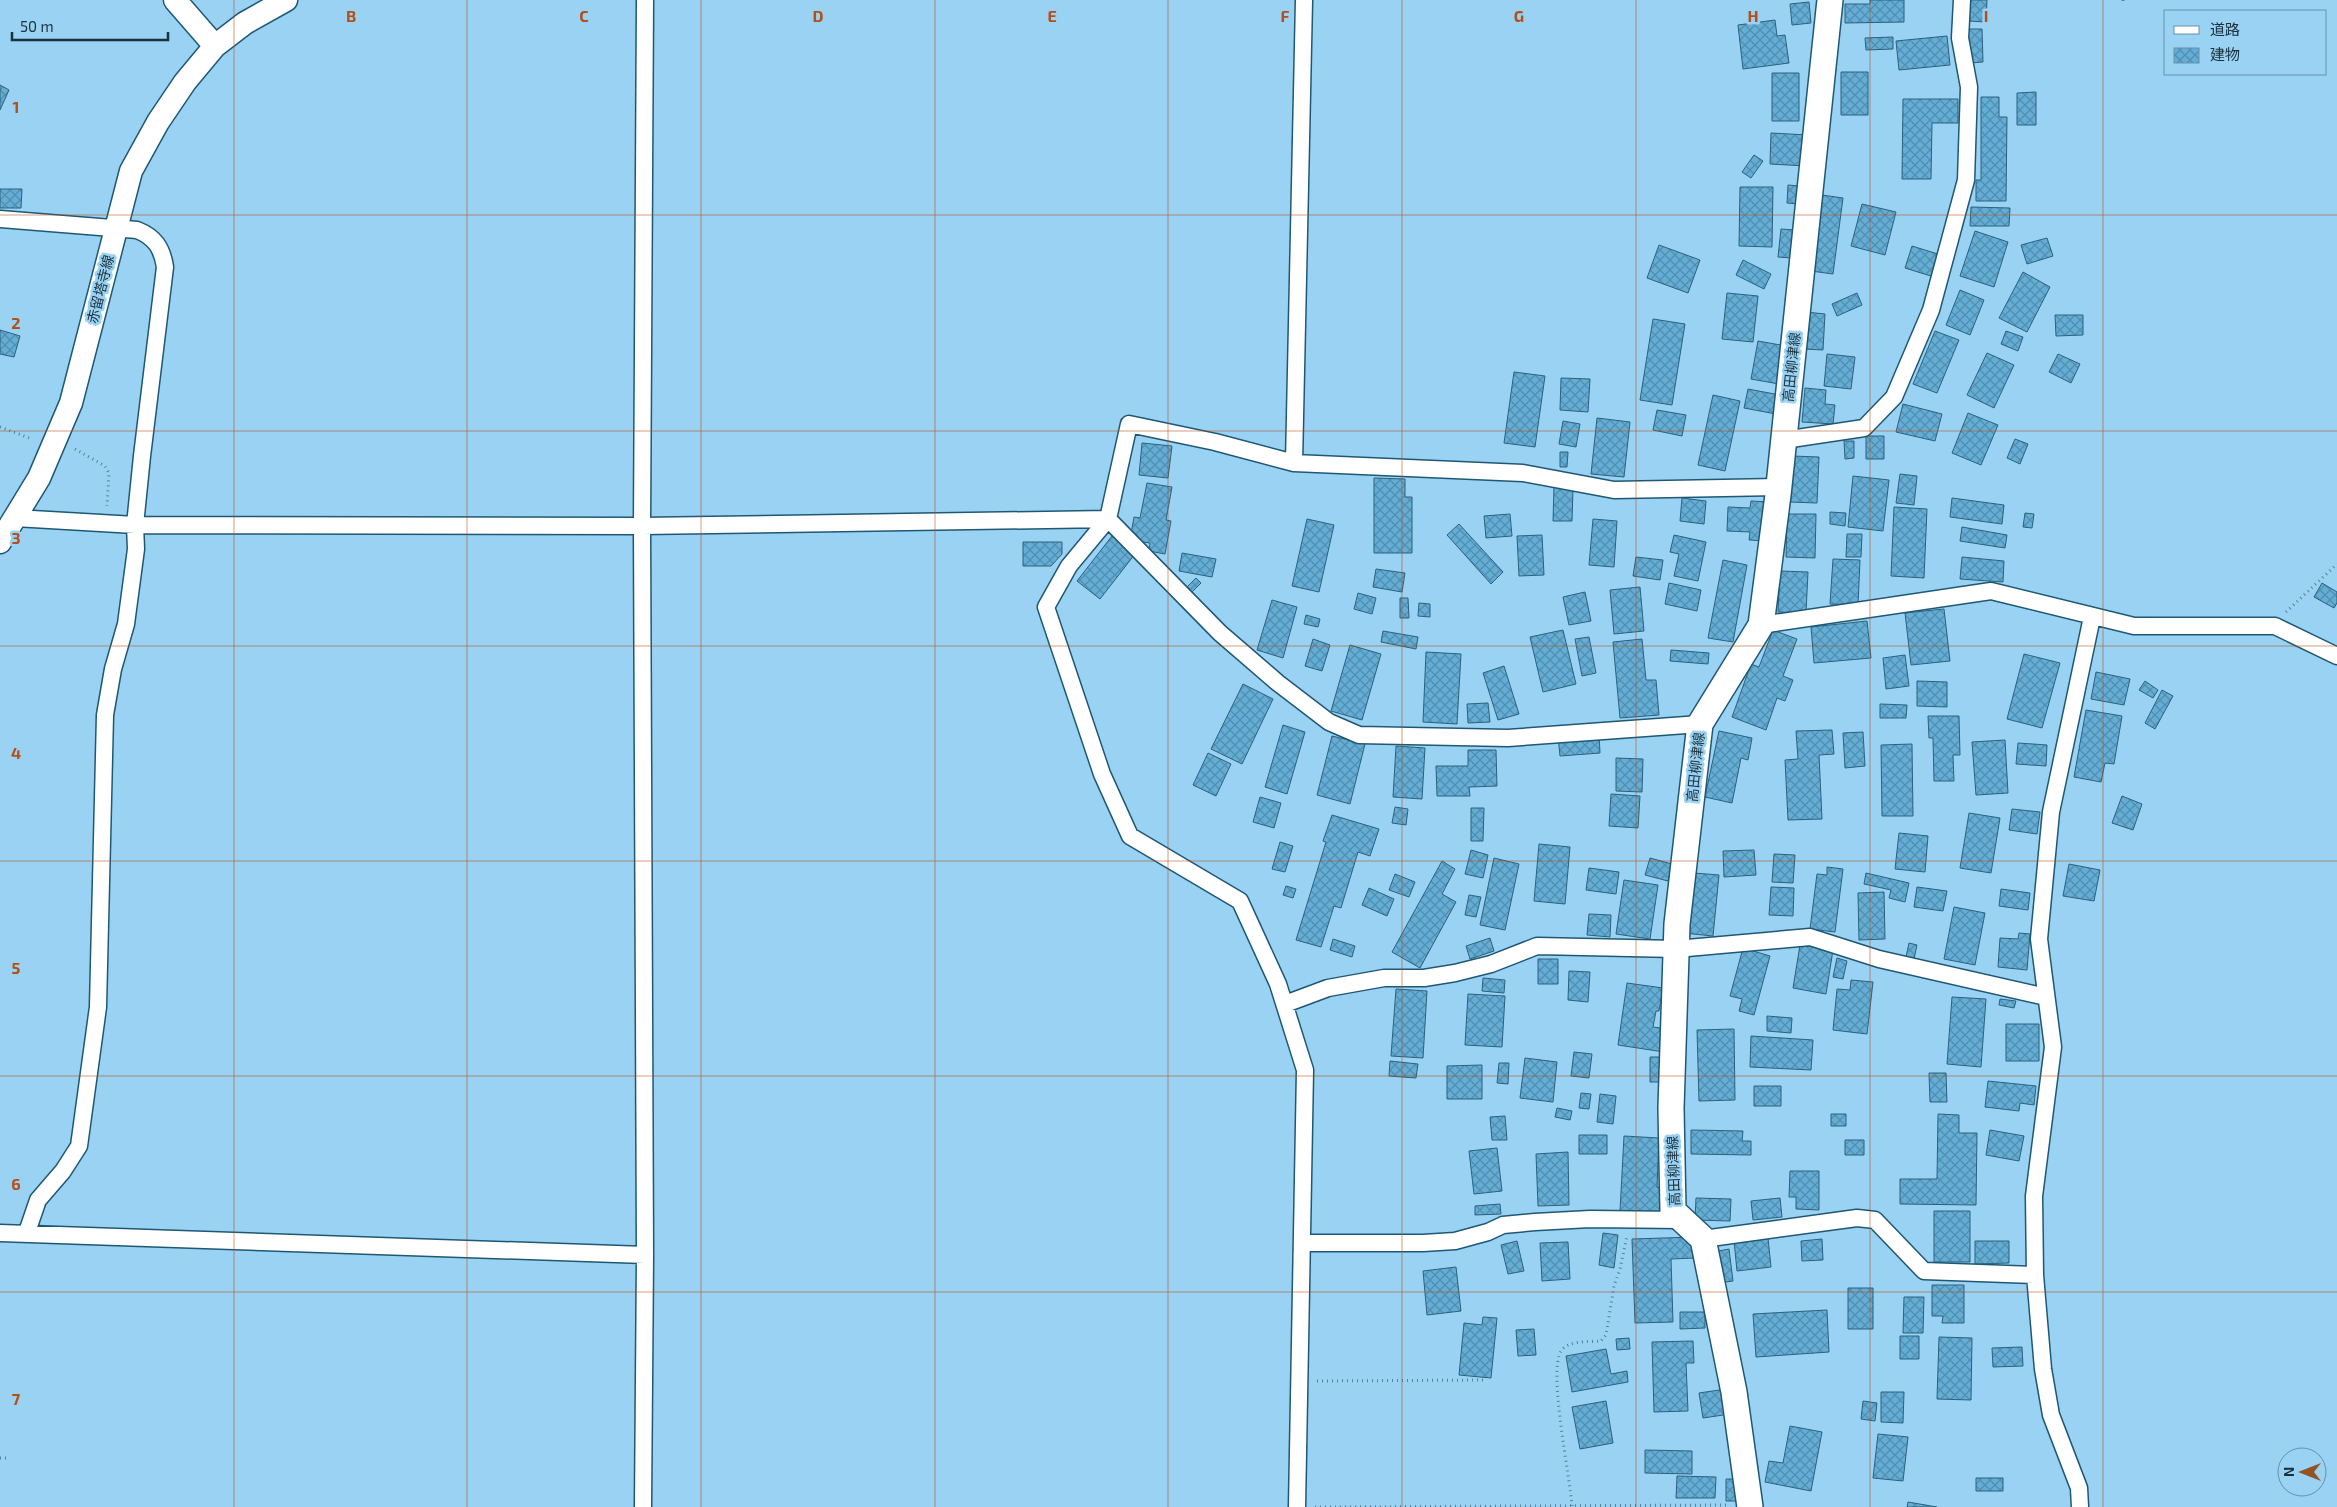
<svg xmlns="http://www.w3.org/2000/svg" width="2337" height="1507" viewBox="0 0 2337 1507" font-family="'Exo 2','Noto Sans JP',sans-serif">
	<defs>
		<pattern id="building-cross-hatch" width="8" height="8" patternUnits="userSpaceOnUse" patternTransform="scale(1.25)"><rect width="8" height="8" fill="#64aed6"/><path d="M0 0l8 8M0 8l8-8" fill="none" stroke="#528eaf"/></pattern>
	</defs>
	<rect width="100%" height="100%" fill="#99d2f2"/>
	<path fill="url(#building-cross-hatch)" stroke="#2a627e" d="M1870,0H1904V22L1845,23V4H1870Z
		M1969,0H1987L1986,22L1968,21Z
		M1809,2L1811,23L1792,25L1790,4Z
		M1775,20L1777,36L1785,35L1789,63L1743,69L1738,25Z
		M1968,29H1982L1983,62L1969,63Z
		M1947,36L1950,65L1899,70L1896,41Z
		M1893,37V49L1866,50L1865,38Z
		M1841,72H1868V115H1841Z
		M1772,73H1799V121H1772Z
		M0,85L9,90L0,110Z
		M2036,92V125H2017V93Z
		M1981,97H1999V117H2007L2006,201H1976V180H1981Z
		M1903,99H1958V123H1932L1931,179H1902Z
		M1771,133L1808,135L1806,166L1770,164Z
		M1754,155L1763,161L1751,178L1742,172Z
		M1788,185L1799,186L1798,204L1787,203Z
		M1740,187H1773L1772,247L1739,246Z
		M0,189H22L21,208H0Z
		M1822,195L1843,198L1833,274L1811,271Z
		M1862,204L1896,212L1885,255L1851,246Z
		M1971,207L2010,208L2009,226H1970Z
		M1781,229L1795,230L1791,258L1778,257Z
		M1975,231L2008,242L1994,287L1960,276Z
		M2047,238L2053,256L2027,264L2021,245Z
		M1659,245L1700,260L1688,293L1647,278Z
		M1912,246L1941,255L1934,277L1905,268Z
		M1743,260L1771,274L1764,289L1736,275Z
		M2023,272L2050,287L2027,332L1999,318Z
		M1960,290L1984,300L1970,335L1946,325Z
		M1727,293L1758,296L1753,342L1722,339Z
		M1857,293L1862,305L1837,316L1832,304Z
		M1806,312L1825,314L1823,350L1804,349Z
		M2055,315H2083V335L2056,336Z
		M1653,319L1685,324L1672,405L1640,400Z
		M0,330L20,336L14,357L0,354Z
		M1935,331L1959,340L1937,393L1913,384Z
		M2006,331L2023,337L2018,351L2001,344Z
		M1758,341L1786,346L1779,384L1751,379Z
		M1987,353L2014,365L1994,408L1967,395Z
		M1827,354L1855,357L1851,389L1824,386Z
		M2058,354L2080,364L2071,383L2049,372Z
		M1514,372L1545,376L1535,447L1504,443Z
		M1561,378L1590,379L1588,412L1560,410Z
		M1805,388L1826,390L1825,404L1835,405L1833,424L1802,422Z
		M1748,389L1780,395L1776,414L1744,408Z
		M1713,395L1740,401L1725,471L1698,465Z
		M1903,404L1942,414L1935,441L1896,432Z
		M1657,410L1686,415L1682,436L1653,430Z
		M1968,413L1998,425L1981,465L1952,453Z
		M1597,418L1630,422L1624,477L1591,474Z
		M1563,421L1580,424L1576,447L1559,444Z
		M1866,436H1884V459H1866Z
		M2015,439L2028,444L2020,464L2007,458Z
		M1844,441H1854V458L1845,459Z
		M1142,443L1172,446L1168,478L1139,475Z
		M1560,452H1568L1567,467H1560Z
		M1792,456L1819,457L1817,503L1790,502Z
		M1900,474L1917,476L1914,505L1896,503Z
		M1853,476L1889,480L1883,531L1848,527Z
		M1374,478L1405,479V497H1412V553H1374Z
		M1147,483L1172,487L1166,520L1171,521L1165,554L1149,551L1150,543L1136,541L1137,535L1131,534L1134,517L1140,518Z
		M1554,487L1573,488L1572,521H1553Z
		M1682,498L1706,501L1704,524L1680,521Z
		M1952,498L2004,505L2002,524L1950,517Z
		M1751,501L1770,502L1769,541L1749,540L1750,532L1727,531L1728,507L1750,508Z
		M1894,507L1927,509L1924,578L1891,576Z
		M1830,512L1846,513L1845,526L1830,524Z
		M2025,513L2034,514L2032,528L2023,527Z
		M1510,514L1512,536L1486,538L1484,516Z
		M1787,514H1816L1815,558L1786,557Z
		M1307,519L1334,525L1319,592L1292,586Z
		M1593,519L1617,521L1614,567L1589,565Z
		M1459,524L1503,572L1491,584L1447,535Z
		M1962,527L2007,535L2005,548L1960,541Z
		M1847,534H1862L1861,557H1846Z
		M1542,535L1544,575L1519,576L1517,536Z
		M1674,535L1706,542L1698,581L1674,576L1679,554L1670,552Z
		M1112,536L1135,554L1100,599L1077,581Z
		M1023,542H1062V554L1051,566H1023Z
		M1182,553L1216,559L1212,577L1179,571Z
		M1636,557L1663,560L1660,580L1633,576Z
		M1962,557L2004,561L2003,582L1960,579Z
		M1833,559L1860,560L1858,605L1830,604Z
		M1723,560L1747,565L1733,642L1708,638Z
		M1376,569L1405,573L1402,592L1373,587Z
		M1780,571L1808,572L1806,613L1778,612Z
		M1196,578L1201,583L1191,593L1186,588Z
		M1669,583L1701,590L1697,611L1665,604Z
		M2322,583L2337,592V603L2334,608L2314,597Z
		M1640,587L1644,631L1614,634L1610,590Z
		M1585,592L1591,621L1569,625L1563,597Z
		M1358,593L1376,598L1372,614L1354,609Z
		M1400,598H1408L1409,618H1400Z
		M1272,600L1297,607L1283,658L1257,650Z
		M1419,603L1430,604V617L1418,616Z
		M1944,609L1950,661L1911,665L1905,613Z
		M1306,615L1320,619L1318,627L1304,624Z
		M1867,621L1871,658L1814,663L1811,627Z
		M1563,630L1576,684L1543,692L1530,637Z
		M1773,630L1797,639L1783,676L1793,680L1785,701L1777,698L1766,730L1732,717L1751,664L1759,667Z
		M1383,631L1418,637L1416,649L1381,642Z
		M1589,637L1596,673L1582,676L1575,639Z
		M1313,639L1330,645L1322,671L1305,666Z
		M1642,639L1646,680H1656L1659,715L1620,718L1613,642Z
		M1350,645L1381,654L1362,720L1331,711Z
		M1671,650L1709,653L1708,664L1670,661Z
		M1426,652L1461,654L1457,724L1423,722Z
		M2024,654L2060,663L2042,728L2007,719Z
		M1905,655L1909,686L1886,689L1883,658Z
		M1504,666L1519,714L1498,720L1483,673Z
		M2096,672L2130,679L2124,705L2091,699Z
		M1917,681L1947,682V707L1917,706Z
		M2145,681L2158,690L2153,698L2139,690Z
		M1243,684L1273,699L1242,764L1211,749Z
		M2162,690L2173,696L2155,729L2145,723Z
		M1488,703L1490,722L1468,723L1467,704Z
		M1880,704L1907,705L1906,718H1880Z
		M2086,710L2122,716L2114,764L2105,763L2101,782L2074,777Z
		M1928,716H1959L1960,755H1953L1954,781H1934L1933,738H1929Z
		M1283,725L1305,732L1287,794L1265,787Z
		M1832,730L1834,754L1819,755L1822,819L1788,820L1785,760L1798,759L1796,731Z
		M1719,731L1752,738L1748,760L1741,758L1732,803L1705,797Z
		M1863,732L1865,766L1845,768L1843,733Z
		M1599,734L1600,753L1560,756L1558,736Z
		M1332,736L1365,744L1350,804L1317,795Z
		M2005,740L2008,793L1976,795L1972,742Z
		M2018,743L2047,745L2046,766L2016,764Z
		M1912,744L1913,816H1882L1881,745Z
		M1396,746L1425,748L1422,799L1393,797Z
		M1468,750H1496L1497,786L1469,787L1470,796H1437L1436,766H1468Z
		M1208,753L1231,764L1216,796L1193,785Z
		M1616,758L1643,759L1642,792L1616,791Z
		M1611,794L1640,796L1638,828L1609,826Z
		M2122,796L2142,804L2133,830L2112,823Z
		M1260,797L1281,803L1274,828L1253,822Z
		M1395,807L1408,809L1406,825L1392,823Z
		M1471,808H1484L1483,841H1471Z
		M2012,809L2040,812L2037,834L2009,830Z
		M1969,813L2000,818L1991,873L1960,868Z
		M1332,815L1379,829L1370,856L1358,852L1341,908L1334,906L1321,947L1296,940L1326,842L1323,841Z
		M1899,833L1928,836L1925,872L1895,869Z
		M1280,842L1293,846L1285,872L1272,869Z
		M1539,844L1570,847L1565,904L1534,901Z
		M1471,850L1488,855L1483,878L1465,874Z
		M1754,850L1756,875L1724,877L1723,851Z
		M1774,854L1795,855L1793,883L1772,882Z
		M1494,858L1519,864L1505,930L1480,925Z
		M1650,858L1672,864L1668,881L1645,875Z
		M1442,861L1455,869L1442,894L1456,902L1420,968L1392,952Z
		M2069,864L2100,870L2094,901L2063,896Z
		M1827,867L1843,869L1835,932L1810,929L1817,874L1827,875Z
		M1589,868L1619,872L1616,894L1586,890Z
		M1694,873L1719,875L1713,936L1683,933Z
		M1866,873L1909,883L1905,902L1889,898L1891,890L1864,884Z
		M1395,874L1415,882L1409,897L1389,890Z
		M1624,880L1658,885L1650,939L1616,934Z
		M1286,886L1296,889L1293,898L1283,895Z
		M1771,887L1794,888L1793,916L1769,915Z
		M1917,887L1947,891L1943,911L1914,907Z
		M1369,888L1394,899L1387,916L1362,905Z
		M2001,889L2030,893L2028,910L1999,906Z
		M1884,892L1885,939L1859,940L1858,893Z
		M1469,895L1481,897L1476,917L1465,915Z
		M1954,907L1985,913L1975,965L1944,959Z
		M1589,914L1611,915L1610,937L1587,935Z
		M2019,933L2030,934L2027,970L1998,967L2000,938L2018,939Z
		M1490,938L1494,951L1470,959L1466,946Z
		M1333,939L1355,946L1352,957L1330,950Z
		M1909,943L1917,945L1914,959L1906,957Z
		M1800,945L1833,950L1826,994L1793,988Z
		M1743,948L1770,956L1754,1015L1739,1011L1742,999L1730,996Z
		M1837,958L1847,961L1843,979L1833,977Z
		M1538,959H1558V984H1538Z
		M1569,971L1590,972L1588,1002L1568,1000Z
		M1483,978L1505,980L1504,993L1482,991Z
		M1851,980L1873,982L1867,1034L1833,1030L1837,989L1850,990Z
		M1627,983L1663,988L1659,1011H1656L1653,1027L1668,1029L1664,1052L1618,1045Z
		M1396,989L1427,991L1423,1058L1391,1056Z
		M1468,994L1505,996L1502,1047L1465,1045Z
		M1952,997L1986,999L1981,1067L1947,1064Z
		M2000,999L2016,1001L2014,1008L1999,1005Z
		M1767,1016L1792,1018L1791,1033L1767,1031Z
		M2006,1024H2039V1061H2006Z
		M1734,1029L1735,1100L1699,1101L1697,1030Z
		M1751,1036L1813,1040L1811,1070L1750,1067Z
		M1574,1052L1592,1054L1589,1078L1571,1076Z
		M1650,1057H1667V1082H1650Z
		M1525,1058L1557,1062L1553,1102L1520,1098Z
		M1390,1061L1418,1064L1416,1078L1389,1076Z
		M1499,1063H1509L1508,1084L1497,1083Z
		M1482,1065V1099H1447V1066Z
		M1929,1073H1946L1947,1102H1930Z
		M1988,1081L2036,1086L2034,1105L2020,1103L2019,1111L1985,1107Z
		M1754,1086H1781V1106H1754Z
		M1581,1093L1591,1094L1589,1109L1579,1108Z
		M1600,1094L1616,1096L1613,1124L1597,1122Z
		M1557,1108L1572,1111L1570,1120L1555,1117Z
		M1831,1114H1846V1126H1831Z
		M1938,1114L1959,1115V1133H1977L1976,1205L1900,1204V1179H1937Z
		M1505,1116L1507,1140H1492L1490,1117Z
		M1691,1130L1743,1131L1742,1141H1751V1155L1691,1154Z
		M1990,1130L2024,1136L2019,1161L1986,1155Z
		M1579,1135H1607V1154H1579Z
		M1624,1136L1659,1138L1657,1187L1664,1188L1662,1214L1620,1211Z
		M1845,1140H1864V1155H1845Z
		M1497,1148L1502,1191L1474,1194L1469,1151Z
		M1568,1152L1569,1205L1538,1206L1536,1154Z
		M1790,1171H1819V1210L1796,1209V1197H1789Z
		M1696,1198L1731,1199L1730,1221L1695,1220Z
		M1780,1198L1782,1217L1753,1220L1751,1201Z
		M1500,1204L1501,1214L1475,1215V1206Z
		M1934,1211H1970V1262H1934Z
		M1603,1233L1618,1235L1614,1268L1599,1265Z
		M1694,1237V1258L1671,1259L1673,1322L1635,1323L1632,1239Z
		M1768,1238L1771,1267L1737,1271L1734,1241Z
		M1822,1239L1823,1260L1802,1261L1801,1241Z
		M1517,1241L1524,1271L1508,1274L1501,1245Z
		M1975,1241H2009V1263L1975,1264Z
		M1568,1242L1570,1279L1542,1281L1540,1243Z
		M1729,1249L1733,1281L1719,1283L1714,1252Z
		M1456,1267L1461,1311L1427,1315L1423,1271Z
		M1932,1285H1964V1323H1942L1943,1316H1932Z
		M1848,1288H1873V1329H1848Z
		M1904,1297H1924L1923,1333H1903Z
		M1827,1310L1829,1352L1756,1357L1753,1314Z
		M1680,1312H1705V1328L1680,1329Z
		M1483,1317L1497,1318L1491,1378L1459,1375L1464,1323L1482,1325Z
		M1534,1329L1536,1355L1518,1356L1516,1330Z
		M1900,1336H1919V1359H1900Z
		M1939,1337L1972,1338L1971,1400L1937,1399Z
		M1629,1338L1630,1349L1617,1350L1616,1339Z
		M1693,1341L1694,1363H1686L1688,1411L1654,1412L1652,1342Z
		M2022,1347L2023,1366L1993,1367L1992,1348Z
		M1606,1349L1611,1374L1627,1371L1628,1382L1572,1392L1566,1356Z
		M1726,1389L1730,1414L1703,1418L1699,1393Z
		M1881,1392H1904L1903,1423L1881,1422Z
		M1606,1401L1613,1443L1580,1449L1572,1407Z
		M1863,1401L1877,1403L1875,1421L1861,1419Z
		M1790,1426L1822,1432L1811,1491L1765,1482L1769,1461L1783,1463Z
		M1878,1434L1908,1437L1903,1481L1873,1478Z
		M1645,1450L1692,1451V1474L1645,1473Z
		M1677,1476L1716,1477L1715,1498H1676Z
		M1976,1478H2003V1491H1976Z
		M1726,1479H1739L1738,1501H1726Z
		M1908,1502L1937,1507H1907Z"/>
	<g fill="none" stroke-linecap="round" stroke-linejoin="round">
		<defs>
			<path id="street" d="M0,219L137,230C155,237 162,248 165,267L142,456L135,525L136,549L126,624L113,669L105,715L98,1007L79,1146L63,1171L38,1200L27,1232
				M1784,440L1864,428L1894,397L1931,310L1966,180L1969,87L1960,38L1962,0
				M1294,463L1304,0
				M15,518L135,525L642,526L1108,519L1220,633L1278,683L1329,722L1359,735L1508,738L1700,724
				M1761,625L1991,591L2134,626H2275L2337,656
				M1285,1004L1328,988L1384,978H1424L1455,973L1491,964L1537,946L1676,949L1810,937L1879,959L2046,997
				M0,1233L645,1255
				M1703,1239L1857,1218L1875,1220L1924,1271L2035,1275
				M1302,1243H1423L1455,1241L1488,1232L1503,1225L1535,1222L1590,1219L1683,1220
				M643,1507L645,1255L642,526L645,0
				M1297,1507L1305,1070L1278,984L1240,901L1130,836L1102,774L1046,607L1069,566L1108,519L1129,424L1215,442L1294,463L1523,473L1614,490L1778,487
				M2080,1507L2079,1488L2051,1415L2043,1369L2035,1275L2034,1196L2053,1047L2039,939L2051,812L2092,617"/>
			<path id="secondary" d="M175,0L215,46
				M0,542L39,478L71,403L131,171L158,122L185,82L215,46L245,23L286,0"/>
			<path id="primary" d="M1750,1507L1734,1392L1703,1239L1673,1211L1671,1108L1677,924L1700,724L1761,625L1778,495L1830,0"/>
		</defs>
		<use href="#street" stroke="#1f5874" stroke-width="19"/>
		<use href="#secondary" stroke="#1f5874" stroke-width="25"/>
		<use href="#primary" stroke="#1f5874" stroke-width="28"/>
		<path stroke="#598197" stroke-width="3" stroke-dasharray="1 4" stroke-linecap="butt" d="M2123,1V0
			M0,427L32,439
			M75,449L105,466L109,473L107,506
			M2286,612L2337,564
			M1317,1381L1487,1380
			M0,1458H10
			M1572,1506C1570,1477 1548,1371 1561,1351C1568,1340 1589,1342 1601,1341L1606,1335L1614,1286L1620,1269L1627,1236
			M1315,1507L1728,1505"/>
		<use href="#street" stroke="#fff" stroke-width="16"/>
		<use href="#secondary" stroke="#fff" stroke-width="22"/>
		<use href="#primary" stroke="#fff" stroke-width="25"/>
	</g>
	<path fill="none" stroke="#b44f18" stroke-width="1" stroke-opacity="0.55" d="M234,0V1507M467,0V1507M701,0V1507M935,0V1507M1168,0V1507M1402,0V1507M1636,0V1507M1870,0V1507M2103,0V1507M0,215H2337M0,431H2337M0,646H2337M0,861H2337M0,1076H2337M0,1292H2337"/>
	<g text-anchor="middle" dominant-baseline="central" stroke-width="5" stroke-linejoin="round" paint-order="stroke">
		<g font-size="14" fill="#1a313e" stroke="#99d2f2">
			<text transform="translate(100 289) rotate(-76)">赤留塔寺線</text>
			<text transform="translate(1791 367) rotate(-84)">高田柳津線</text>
			<text transform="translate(1695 767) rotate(-84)">高田柳津線</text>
			<text transform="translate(1673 1171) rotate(-92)">高田柳津線</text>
		</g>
	</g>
	<g font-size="16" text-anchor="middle" font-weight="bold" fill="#b44f18" stroke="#99d2f2" stroke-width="5" stroke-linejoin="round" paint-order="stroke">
		<text x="351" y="22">B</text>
		<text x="584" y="22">C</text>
		<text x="818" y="22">D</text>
		<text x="1052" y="22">E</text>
		<text x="1285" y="22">F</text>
		<text x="1519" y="22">G</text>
		<text x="1753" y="22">H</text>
		<text x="1986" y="22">I</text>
		<text x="16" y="113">1</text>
		<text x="16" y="329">2</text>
		<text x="16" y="544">3</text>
		<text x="16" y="759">4</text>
		<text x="16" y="974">5</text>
		<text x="16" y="1190">6</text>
		<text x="16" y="1405">7</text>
	</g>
	<rect x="2164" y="10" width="162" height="65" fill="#99d2f2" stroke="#6692aa"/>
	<rect x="2174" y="26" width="25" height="8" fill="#ffffff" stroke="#6692aa"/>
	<text x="2210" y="35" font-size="15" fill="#1a313e">道路</text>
	<rect x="2174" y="48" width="25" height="15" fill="url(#building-cross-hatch)" stroke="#6692aa"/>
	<text x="2210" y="60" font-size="15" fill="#1a313e">建物</text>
	<g transform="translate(2302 1472) rotate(270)"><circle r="24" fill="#99d2f2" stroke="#6692aa"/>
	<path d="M0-4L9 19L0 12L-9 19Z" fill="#955322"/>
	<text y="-8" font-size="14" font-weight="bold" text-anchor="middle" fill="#1a313e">N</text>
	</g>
	<path d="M12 32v8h156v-8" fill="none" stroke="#1a313e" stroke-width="2.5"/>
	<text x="20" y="32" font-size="15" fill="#1a313e" stroke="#99d2f2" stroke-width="4" paint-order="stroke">50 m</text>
</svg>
